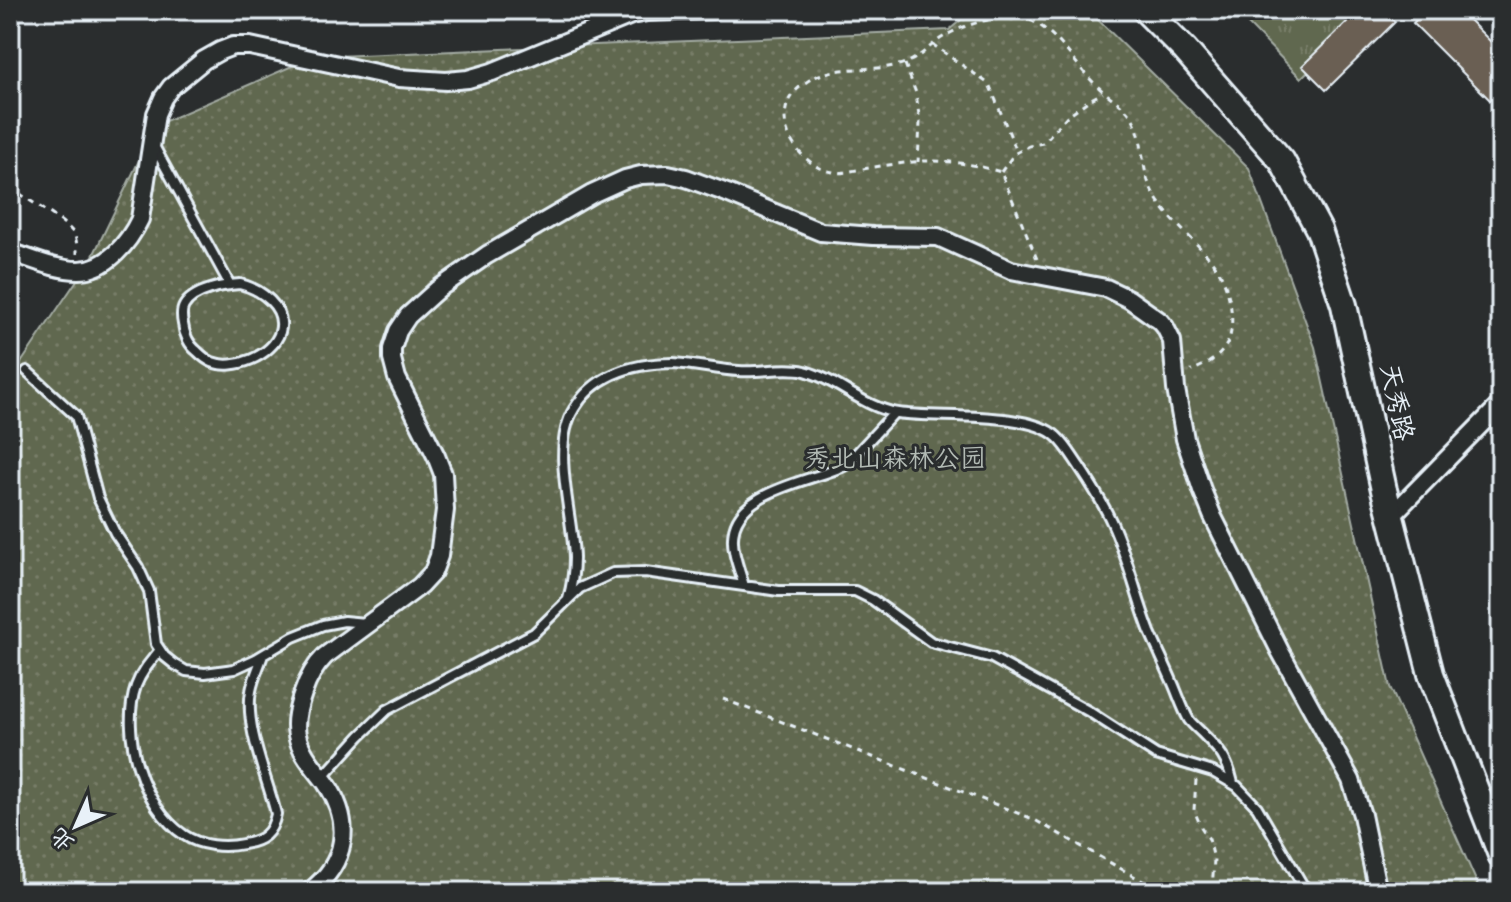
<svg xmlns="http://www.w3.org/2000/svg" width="1511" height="902" viewBox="0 0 1511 902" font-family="'Gochi Hand','LXGW WenKai TC',sans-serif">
	<defs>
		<pattern id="grass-tufts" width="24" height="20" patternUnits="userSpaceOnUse" patternTransform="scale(2)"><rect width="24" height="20" fill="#61684f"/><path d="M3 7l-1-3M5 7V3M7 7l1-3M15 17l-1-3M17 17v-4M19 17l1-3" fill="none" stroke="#787e69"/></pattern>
		<pattern id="park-dots" width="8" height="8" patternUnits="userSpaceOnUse" patternTransform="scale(2)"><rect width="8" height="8" fill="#61684f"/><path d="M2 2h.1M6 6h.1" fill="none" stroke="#787e69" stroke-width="1.8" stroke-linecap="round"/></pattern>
	</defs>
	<rect width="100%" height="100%" fill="#2a2d2e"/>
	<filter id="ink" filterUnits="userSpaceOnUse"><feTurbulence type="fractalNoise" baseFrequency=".0125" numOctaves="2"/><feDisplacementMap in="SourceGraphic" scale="16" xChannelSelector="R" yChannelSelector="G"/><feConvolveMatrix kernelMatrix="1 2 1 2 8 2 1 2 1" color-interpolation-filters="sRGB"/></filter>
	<g filter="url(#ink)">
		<path fill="url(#grass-tufts)" stroke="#a4aca4" stroke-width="2" d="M1263,10H1371L1301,78L1248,24Z"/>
		<path fill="url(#park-dots)" stroke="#a4aca4" stroke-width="2" d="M973,10H1088L1249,168L1315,347L1390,687L1481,892H10V379L92,258L156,125L313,57L949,30Z"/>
		<path fill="#6b5f52" stroke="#e8f1f8" stroke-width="2" d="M1359,10H1383L1395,22L1326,90L1302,66Z
			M1426,10H1459L1501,52V111L1413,23Z"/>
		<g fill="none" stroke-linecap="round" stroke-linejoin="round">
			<defs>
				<path id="service" d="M1237,11L1239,10
					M154,146L230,285
					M240,284C260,289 287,307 280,332C272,356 234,371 212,362C207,360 201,355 197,351C189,345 184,334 183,324C182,319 181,311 184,306C193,290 224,285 240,284Z
					M27,371L76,416L98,498L115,533L138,567L149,591L156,644L164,656L174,664L186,671L205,673L234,669L256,659L293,637L323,625L344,621L365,623
					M744,586C740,571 732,553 733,538C734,489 813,482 846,465L894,413
					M568,599C572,585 574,572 574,558C573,515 550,447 574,409C595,374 634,363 673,363C695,364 717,370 739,371C760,373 784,366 805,371C838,380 864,408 898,413C937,419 1029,410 1057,437C1066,445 1072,456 1079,466C1091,484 1103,503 1112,523C1128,558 1136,596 1150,632C1157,648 1165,665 1172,681C1178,694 1182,708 1189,720C1193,725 1198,729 1202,733C1220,751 1227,758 1233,783
					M160,650C151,661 141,672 136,686C120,733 142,807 184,835C200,846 224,848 243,844C262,841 272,834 276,814C268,780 244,726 251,691C253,679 259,667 263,655
					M322,778L360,736L387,710L534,633L580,588L613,573L645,572L779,591H855L873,600L931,642L992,658L1088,711L1156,755L1213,772L1237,786L1257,807L1302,884L1310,892"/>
				<path id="minor" d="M10,252C32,259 56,270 79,270C107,270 129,242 140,219L156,114L163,98L171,87L204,60L220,51L233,46H250L399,78L446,81L468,79L492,72L631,15L647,12L712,10
					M1391,516L1501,404
					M309,892C347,863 353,823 326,783C315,768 301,754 297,735C294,721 298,707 303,693C308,678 314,667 325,656L420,586L433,572L439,556L445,510L443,474L436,456L397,378L392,359V349L398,331L408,316L438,289L487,255L592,194L625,179L641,175L668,174L686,178L727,193L821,232L873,236L938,237L1011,270L1106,288L1129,299L1160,321L1165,327L1172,341L1176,389L1185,439L1202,490L1213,517L1280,651L1351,780L1362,815L1378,892"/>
				<path id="secondary" d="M1145,10L1185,50L1282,161L1319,230L1344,305L1384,490L1431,674L1501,855"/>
			</defs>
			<use href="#service" stroke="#e8f1f8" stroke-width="14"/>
			<use href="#minor" stroke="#e8f1f8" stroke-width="22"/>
			<use href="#secondary" stroke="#e8f1f8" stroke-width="30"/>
			<path stroke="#e8f1f8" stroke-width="3" stroke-dasharray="6 6" stroke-linecap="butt" d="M979,10L980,22
				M932,44L989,84L1017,152
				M10,48L12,28L10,10
				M905,64L916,93L920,123L918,162
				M1001,172L1014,154L1029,146L1043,143L1067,116L1089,100L1103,93
				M10,186C24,199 68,222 74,234C77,240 77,247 77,254
				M1037,259L1001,172C977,165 949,160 923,161C901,163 879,166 857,170C850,171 841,174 833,172C827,171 821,169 816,166C799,155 785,138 785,117C786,101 791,93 805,83C836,60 877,76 910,61C923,55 932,43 945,36C965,24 1009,10 1032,21C1060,35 1074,64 1096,85C1108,97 1128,106 1135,123C1145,145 1140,168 1153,193C1169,222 1197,240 1216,267C1229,284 1239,328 1225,347C1217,360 1204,365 1191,371
				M723,699L1033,819L1162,892
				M1196,780L1194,810L1201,827L1209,839L1214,859L1212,892
				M567,890L577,892"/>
			<use href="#service" stroke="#2a2d2e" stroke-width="8"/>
			<use href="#minor" stroke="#2a2d2e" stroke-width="16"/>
			<use href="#secondary" stroke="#2a2d2e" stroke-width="24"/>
		</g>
	</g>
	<g text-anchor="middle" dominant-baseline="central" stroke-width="6" stroke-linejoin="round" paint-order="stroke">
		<g font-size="26" fill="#e8f1f8" stroke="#2a2d2e">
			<text transform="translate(1393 403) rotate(78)">天秀路</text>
		</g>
		<g font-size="26" fill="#b2bab4" stroke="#2a2d2e">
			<text x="895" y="462">秀北山森林公园</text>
		</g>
	</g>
	<rect width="1511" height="902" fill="none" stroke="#2a2d2e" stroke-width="40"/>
	<rect x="20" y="20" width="1471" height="862" fill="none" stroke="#e8f1f8" stroke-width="3" filter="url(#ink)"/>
	<g transform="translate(76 826) rotate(225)" stroke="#2a2d2e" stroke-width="6" paint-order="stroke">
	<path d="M0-6L14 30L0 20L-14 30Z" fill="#e8f1f8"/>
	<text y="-12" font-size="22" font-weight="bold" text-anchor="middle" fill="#e8f1f8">北</text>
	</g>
</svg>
